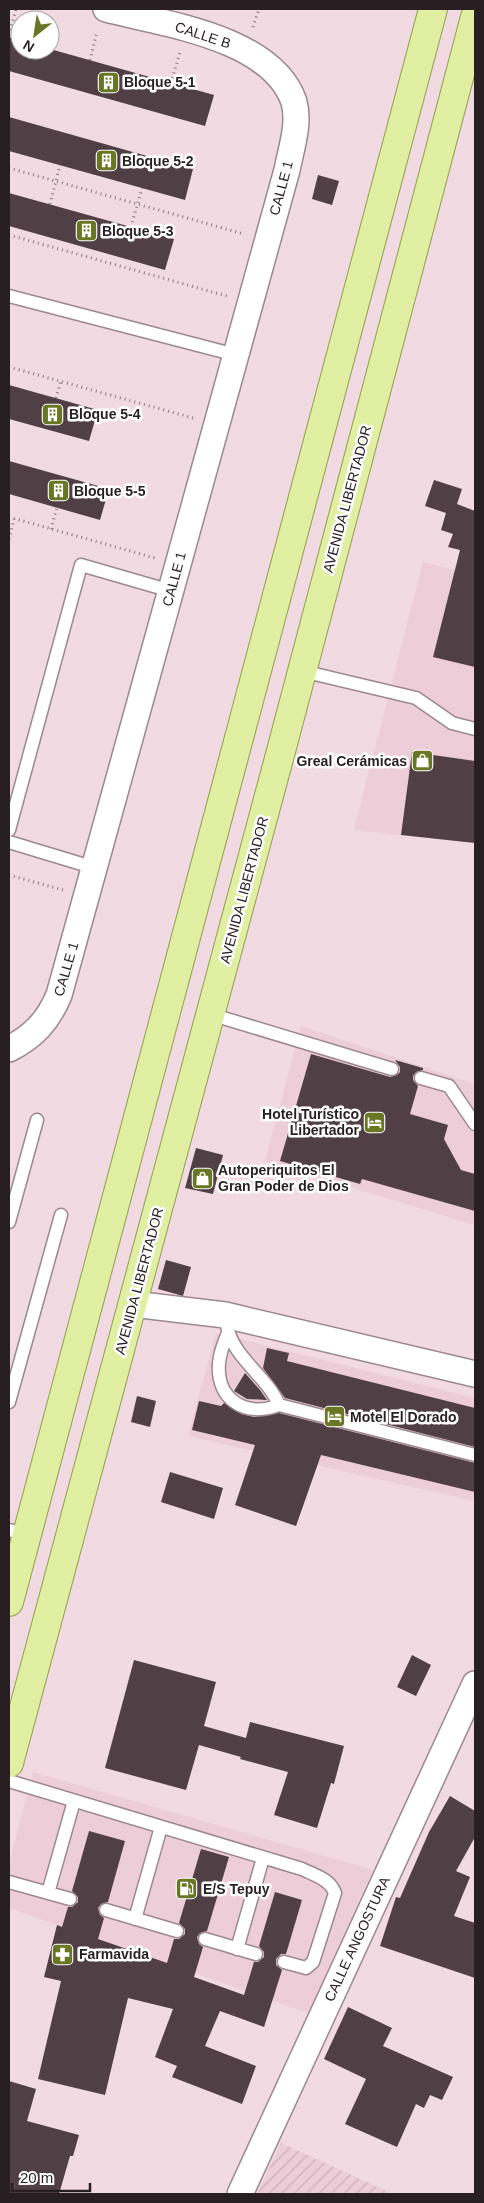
<svg xmlns="http://www.w3.org/2000/svg" width="484" height="2203" viewBox="0 0 484 2203" font-family="Arial,sans-serif">
	<defs>
		<pattern id="industrial-furrows" width="10" height="10" patternUnits="userSpaceOnUse" patternTransform="scale(1.25)"><rect width="10" height="10" fill="#eccdd8"/><path d="M-1 1l2-2M0 10L10 0M9 11l2-2" fill="none" stroke="#cab0b9"/></pattern>
	</defs>
	<rect width="100%" height="100%" fill="#f1dae1"/>
	<path fill="#eccdd8" d="M423,562L475,575V843L354,830Z
		M301,1026L475,1084V1225L265,1161Z
		M216,1333L475,1398V1501L188,1436Z
		M33,1772L373,1870L308,2013L9,1908V1864Z"/>
	<path fill="url(#industrial-furrows)" d="M281,2143L393,2194H257Z"/>
	<path fill="#513f46" d="M9,37L20,41V50L50,49L214,95L205,126L9,71Z
		M9,117L193,169L185,200L9,151Z
		M318,175L339,181L332,205L312,199Z
		M9,193L174,239L165,270L9,226Z
		M9,385L98,410L89,441L9,419Z
		M9,461L109,489L100,520L9,494Z
		M434,480L462,489L457,504L475,511V667L433,657L460,550L448,547L453,534L441,530L446,513L425,506Z
		M412,752L475,761V843L401,835Z
		M311,1054L390,1077L397,1075L400,1072V1067L395,1060L423,1068V1070L416,1072L413,1076V1080L418,1086L410,1114L448,1125L444,1139L461,1170L475,1174V1211L362,1179L360,1184L280,1161Z
		M196,1148L223,1155L213,1194L185,1188Z
		M166,1260L191,1267L183,1296L158,1289Z
		M267,1348L289,1353L287,1361L475,1408V1447L285,1398L263,1368Z
		M245,1373L260,1390L267,1400L247,1399L234,1391Z
		M137,1396L156,1401L150,1427L131,1422Z
		M199,1401L221,1406L224,1403L241,1414L254,1417L279,1413L475,1463V1492L321,1455L296,1526L235,1505L255,1445L192,1430Z
		M170,1472L223,1488L214,1519L161,1502Z
		M412,1655L431,1665L416,1696L397,1687Z
		M134,1660L216,1682L204,1726L246,1738L250,1722L344,1746L334,1784L331,1783L317,1828L274,1815L288,1772L240,1759L241,1757L199,1745L186,1790L105,1768Z
		M450,1796L475,1811V1837L456,1871L470,1877L454,1916L475,1923V1978L380,1946L396,1897L400,1898L429,1832Z
		M89,1831L125,1841L108,1902L101,1904L98,1908L100,1915L104,1918L98,1939L167,1963L174,1939H179L185,1934V1929L179,1923L201,1849L229,1857L207,1931L200,1933L197,1937L199,1944L203,1947L194,1977L244,1995L254,1962H258L264,1957V1952L259,1946L275,1892L302,1900L286,1954H281L276,1959V1965L282,1970L264,2027L220,2011L205,2046L256,2066L242,2104L172,2077L177,2066L155,2057L173,2009L128,1998L105,2095L38,2079L61,1981L44,1977L57,1925L62,1927L68,1907H72L78,1902V1897L72,1891Z
		M348,2007L392,2028L383,2046L453,2077L442,2100L430,2095L424,2108L416,2104L397,2147L345,2124L366,2079L324,2059Z
		M9,2081L36,2089L27,2121L79,2135L73,2156H70L59,2194H9Z"/>
	<g fill="none" stroke-linecap="round" stroke-linejoin="round">
		<defs>
			<path id="service" d="M9,296L236,355
				M302,671L416,698L452,723L475,729
				M9,830L81,565L171,591
				M9,842L95,868
				M210,1014L392,1069
				M421,1078L449,1086L475,1124
				M9,1222L37,1120
				M227,1326C233,1358 267,1376 279,1405
				M228,1333C224,1342 220,1352 219,1363C216,1400 246,1418 279,1405L475,1455
				M9,1402L61,1215
				M9,1530L27,1535
				M9,1781L302,1869C314,1875 330,1879 335,1893L313,1962L306,1968L284,1962
				M9,1882L70,1899
				M48,1893L74,1801
				M106,1910L177,1931
				M135,1919L161,1827
				M205,1939L256,1954
				M237,1949L263,1858"/>
			<path id="minor" d="M9,1049C34,1036 48,1021 59,995L287,170C291,149 300,124 294,102C272,37 163,24 106,9
				M133,1304L225,1315L475,1374
				M240,2194L475,1684"/>
			<path id="primary" d="M9,1602L433,9
				M9,1763L281,751L475,17"/>
		</defs>
		<use href="#service" stroke="#9c888f" stroke-width="15"/>
		<use href="#minor" stroke="#9c888f" stroke-width="28"/>
		<use href="#primary" stroke="#939f4e" stroke-width="30"/>
		<path stroke="#88787d" stroke-width="3" stroke-dasharray="1 4" stroke-linecap="butt" d="M253,27L259,9
			M9,35L16,9
			M90,60L97,32
			M171,83L180,52
			M9,168L244,234
			M50,204L60,165
			M131,227L142,188
			M9,235L227,296
			M9,367L193,418
			M56,398L61,381
			M9,517L155,558
			M51,529L57,508
			M9,539L14,519
			M9,875L63,890"/>
		<use href="#service" stroke="#fff" stroke-width="12"/>
		<use href="#minor" stroke="#fff" stroke-width="25"/>
		<use href="#primary" stroke="#e1efa3" stroke-width="28"/>
	</g>
	<defs>
		<symbol id="building-square" viewBox="-11 -11 22 22"><rect x="-9" y="-9" width="18" height="18" rx="4" fill="#697724" stroke="#fff"/><path d="M-4-6H4V6H1V3H-1V6H-4ZM-2.5-4.3h1.7v1.8h-1.7ZM.8-4.3h1.7v1.8H.8ZM-2.5-1h1.7V.8h-1.7ZM.8-1h1.7V.8H.8Z" fill="#fff"/></symbol>
		<symbol id="shop-square" viewBox="-11 -11 22 22"><rect x="-9" y="-9" width="18" height="18" rx="4" fill="#697724" stroke="#fff"/><path d="M-5-2.5h2.3a2.7 3.5 0 0 1 5.4 0H5L5.5 6h-11ZM-1.5-2.5h3a1.5 2.3 0 0 0-3 0Z" fill="#fff"/></symbol>
		<symbol id="hotel-square" viewBox="-11 -11 22 22"><rect x="-9" y="-9" width="18" height="18" rx="4" fill="#697724" stroke="#fff"/><path d="M-6-4.5h1.5V1H6V5H4.5V3h-9V5H-6ZM-4 0a1.8 1.8 0 1 1 3.6 0ZM.5 0V-2.5h3Q6-2.5 6 0Z" fill="#fff"/></symbol>
		<symbol id="fuel-square" viewBox="-11 -11 22 22"><rect x="-9" y="-9" width="18" height="18" rx="4" fill="#697724" stroke="#fff"/><path d="M-5.5-6h7V0h2V4h1.3V-2.5L3-4.5l.8-.8L6-3V5H2.5V1h-1V6h-7ZM-4.2-4.7v3.2H.2V-4.7Z" fill="#fff"/></symbol>
		<symbol id="pharmacy-square" viewBox="-11 -11 22 22"><rect x="-9" y="-9" width="18" height="18" rx="4" fill="#697724" stroke="#fff"/><path d="M-2-6h4v4h4v4h-4v4h-4v-4h-4v-4h4Z" fill="#fff"/></symbol>
	</defs>
	<g fill-rule="evenodd">
		<use href="#building-square" x="96" y="70" width="25" height="25"/>
		<use href="#building-square" x="94" y="148" width="25" height="25"/>
		<use href="#building-square" x="74" y="218" width="25" height="25"/>
		<use href="#building-square" x="40" y="402" width="25" height="25"/>
		<use href="#building-square" x="46" y="478" width="25" height="25"/>
		<use href="#shop-square" x="410" y="748" width="25" height="25"/>
		<use href="#hotel-square" x="362" y="1110" width="25" height="25"/>
		<use href="#shop-square" x="190" y="1166" width="25" height="25"/>
		<use href="#hotel-square" x="322" y="1404" width="25" height="25"/>
		<use href="#fuel-square" x="174" y="1876" width="25" height="25"/>
		<use href="#pharmacy-square" x="50" y="1942" width="25" height="25"/>
	</g>
	<g text-anchor="middle" dominant-baseline="central" stroke-width="5" stroke-linejoin="round" paint-order="stroke">
		<g font-size="14" fill="#271f22" stroke="#fff">
			<text transform="translate(203 35) rotate(18)">CALLE B</text>
			<text transform="translate(281 188) rotate(-75)">CALLE 1</text>
			<text transform="translate(347 499) rotate(-75)">AVENIDA LIBERTADOR</text>
			<text transform="translate(174 579) rotate(-75)">CALLE 1</text>
			<text transform="translate(244 890) rotate(-75)">AVENIDA LIBERTADOR</text>
			<text transform="translate(66 969) rotate(-74)">CALLE 1</text>
			<text transform="translate(139 1281) rotate(-75)">AVENIDA LIBERTADOR</text>
			<text transform="translate(357 1939) rotate(-65)">CALLE ANGOSTURA</text>
		</g>
		<g font-size="14" font-weight="bold" fill="#271f22" stroke="#fff" text-anchor="start">
			<text x="124" y="82">Bloque 5-1</text>
			<text x="122" y="161">Bloque 5-2</text>
			<text x="102" y="231">Bloque 5-3</text>
			<text x="69" y="414">Bloque 5-4</text>
			<text x="74" y="491">Bloque 5-5</text>
			<text x="407" y="761" text-anchor="end">Greal Cerámicas</text>
			<text x="359" y="1114" text-anchor="end">Hotel Turístico<tspan x="359" dy="16">Libertador</tspan></text>
			<text x="218" y="1170">Autoperiquitos El<tspan x="218" dy="16">Gran Poder de Dios</tspan></text>
			<text x="350" y="1417">Motel El Dorado</text>
			<text x="203" y="1889">E/S Tepuy</text>
			<text x="79" y="1954">Farmavida</text>
		</g>
	</g>
	<rect width="484" height="2203" fill="none" stroke="#271f22" stroke-width="20"/>
	<g transform="translate(35 35) rotate(210)"><circle r="24" fill="#ffffff" stroke="#a9a5a7"/>
	<path d="M0-4L9 19L0 12L-9 19Z" fill="#697724"/>
	<text y="-8" font-size="14" font-weight="bold" text-anchor="middle" fill="#271f22">N</text>
	</g>
	<path d="M12 2183v8h78v-8" fill="none" stroke="#271f22" stroke-width="2.5"/>
	<text x="20" y="2183" font-size="15" fill="#271f22" stroke="#ffffff" stroke-width="4" paint-order="stroke">20 m</text>
</svg>
